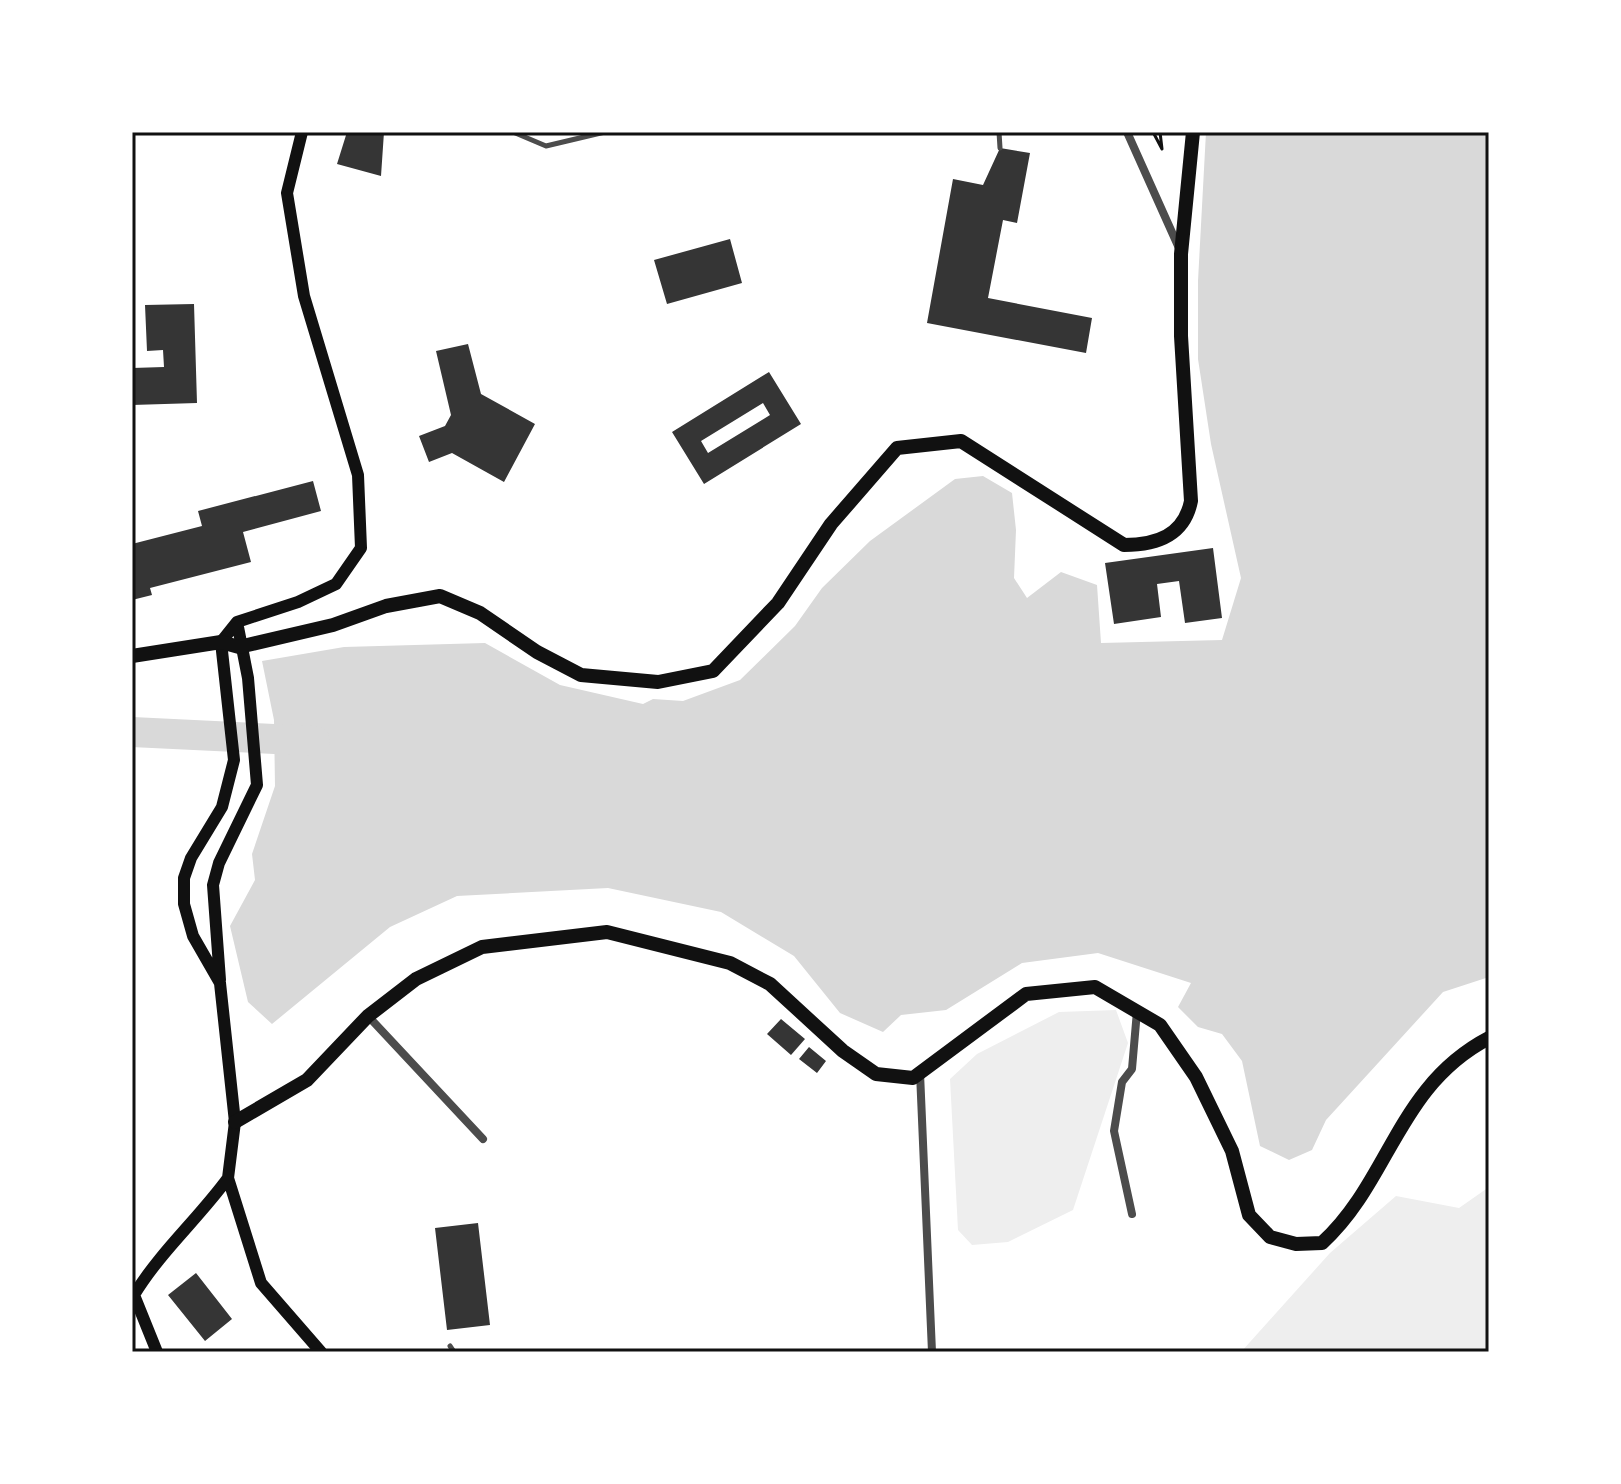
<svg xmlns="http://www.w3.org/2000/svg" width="1621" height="1484" viewBox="0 0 1621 1484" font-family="Jost,sans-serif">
	<rect width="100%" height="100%" fill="#fff"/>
	<path fill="#eee" d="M1116,1010L1128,1043L1073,1210L1008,1242L972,1245L958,1230L950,1079L977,1054L1059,1012Z
		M1489,1187V1352H1241L1330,1253L1396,1196L1459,1208Z"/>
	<path fill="#d9d9d9" d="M1206,132H1489V977L1443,992L1326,1120L1312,1150L1289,1160L1260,1146L1242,1061L1222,1034L1198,1027L1178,1007L1191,983L1098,953L1022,963L946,1010L901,1015L883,1032L840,1013L794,956L721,912L608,888L457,896L390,927L272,1024L248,1002L230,926L255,880L252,854L275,786L274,720L262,661L344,647L485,643L560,685L643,704L653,699L683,701L740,680L795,626L822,588L870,541L955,479L983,476L1012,493L1016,530L1014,578L1027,598L1061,572L1097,585L1101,643L1222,640L1241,578L1211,444L1198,359V281Z"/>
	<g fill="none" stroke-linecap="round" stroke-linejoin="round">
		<path stroke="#d9d9d9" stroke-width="30" d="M132,732L315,741"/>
	</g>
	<path fill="#353535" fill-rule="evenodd" d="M347,132H384L381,176L337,164Z
		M1000,148L1030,153L1017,223L1003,220L988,298L1092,318L1086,353L927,323L953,179L983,185Z
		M730,239L742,283L667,304L654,260Z
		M194,304L197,403L132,405V368L164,367L163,350L147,351L145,305Z
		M468,344L481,394L535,424L504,482L452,453L429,462L419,436L445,426L451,415L436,351Z
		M769,372L801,424L704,484L672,432ZM763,403L770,415L708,453L701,441Z
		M313,481L321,511L243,532L251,562L150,588L152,595L132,600V544L202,526L198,511Z
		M1213,548L1222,618L1185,623L1179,581L1157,584L1161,617L1114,624L1105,563Z
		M781,1019L805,1039L791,1055L767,1034Z
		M809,1047L826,1061L817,1073L799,1059Z
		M478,1223L490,1325L447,1330L435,1228Z
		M196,1273L232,1319L205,1341L168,1295Z"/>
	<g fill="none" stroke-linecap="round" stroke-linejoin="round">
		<path stroke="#111" stroke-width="3" d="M1153,132L1162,149L1160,132"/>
		<path stroke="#4c4c4c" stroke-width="5" d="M513,132L546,146L605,132
			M999,132L1000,148
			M450,1346L454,1352"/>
		<path stroke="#4c4c4c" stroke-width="8" d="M1127,132L1179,248
			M368,1016L483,1139
			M920,1073L932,1352
			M1132,1214L1114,1131L1122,1082L1132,1069L1137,1011"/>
		<path stroke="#111" stroke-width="12" d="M302,132L287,193L304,296L358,475L361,548L336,584L298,602L237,622L221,642L234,760L222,807L191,858L184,878V904L193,936L220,983L235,1122L228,1178L261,1283L321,1352
			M220,980L213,885L219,863L257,785L248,678L237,622
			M157,1352L134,1295C160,1252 198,1219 228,1178"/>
		<path stroke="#111" stroke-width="14" d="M132,656L221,642L239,647L333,625L386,606L440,596L480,613L537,652L581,675L658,682L713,671L778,603L831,524L897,448L961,441L1124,545C1156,545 1184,536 1191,501L1181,336V254L1193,132
			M235,1122L307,1080L368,1016L416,979L482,947L607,932L730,963L770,984L843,1051L876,1074L913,1078L1026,994L1095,987L1160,1025L1196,1077L1232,1151L1249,1215L1270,1237L1296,1244L1322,1243C1390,1181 1397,1086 1489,1038"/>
	</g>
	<rect width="1621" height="1484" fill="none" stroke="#ffffff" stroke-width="268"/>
	<rect x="134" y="134" width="1353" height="1216" fill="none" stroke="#111" stroke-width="3"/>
</svg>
